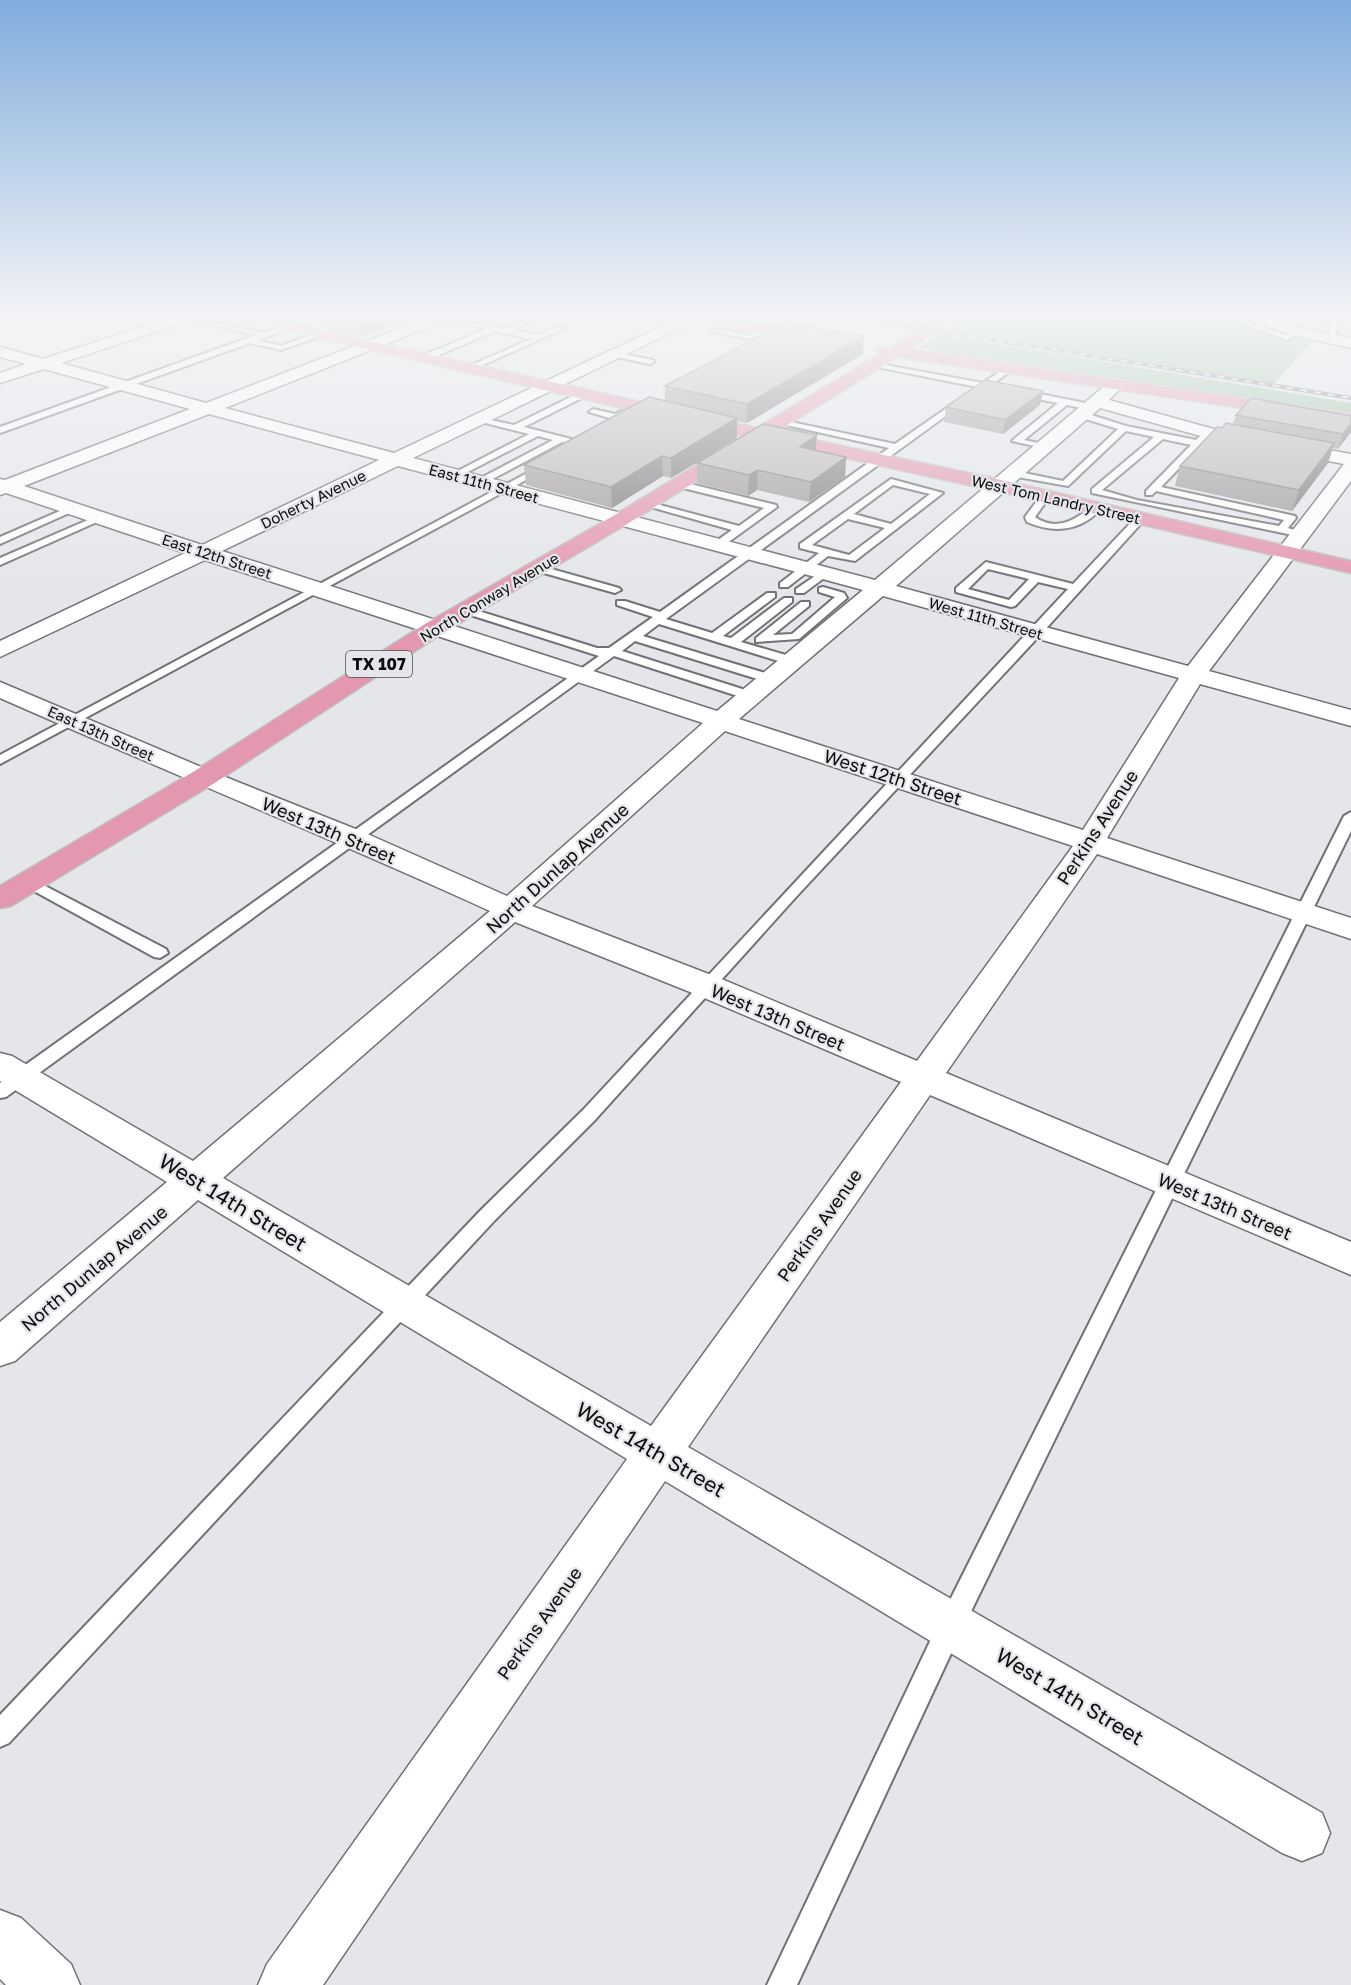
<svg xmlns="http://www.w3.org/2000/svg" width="1351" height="1985" viewBox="0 0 1351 1985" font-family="'Golos Text',sans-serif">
	<rect width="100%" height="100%" fill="#e4e6ea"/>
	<path fill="#9ec3a6" d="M968,318H1245L1313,340L1274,384L948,330Z
		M939,334L1351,403V415L1233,396L1115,382L936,351L920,347Z"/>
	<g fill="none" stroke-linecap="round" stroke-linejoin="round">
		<defs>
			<path id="lane" d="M183,318H195L263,333L292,324V328L258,340L281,346L319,332L326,334L281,350L250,343L0,433V427L256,335Z
				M440,318H452L505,329L531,318H539L514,330L538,335L558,326L565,328L472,370H469V366L531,339L495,331L430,359H424V355L486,329Z
				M1225,318H1235L1286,335L1298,330L1302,332L1287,340Z
				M1314,318H1338L1335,342L1328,340L1331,322Z
				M763,328H766V332L749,339L710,331L714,329L748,335Z
				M614,352L653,360L654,362L650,364L611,356V352Z
				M869,362L983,383L1005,368L1012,370L991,385V389H985L943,418L666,619L712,633L767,593H775V597L723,636L731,638L784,598H792V602L741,642L796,658V664H788L659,624L643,636L775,676L777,679L775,682H767L635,641L622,651L755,693L757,696L755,699H747L614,656L6,1097L0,1098V1083L599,656L461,612V608H469L597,648H609L653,617L617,605V601H625L660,612L889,448L777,423V419L895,444L977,387L872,366H869Z
				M1020,390L1090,404L1094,407L1090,410L1067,405L1024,440L1048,445V449L1012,441L1014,439L1058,403L1017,395L1016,393Z
				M583,391L586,392V396L524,427L587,443V447L562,442L483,484H477V480L553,440L538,436L458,477L450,475L529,434L477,421V417L514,425Z
				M634,405L637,406V410L616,420L589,412L593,409L615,414Z
				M1082,412L1126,426L1196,440L1205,431H1211V435L1161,487L1295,516L1296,518L1288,528L1307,534L1302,537L1092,493V489L1154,437L1126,431L1068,486L1012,476L1010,474L1015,471L1063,481L1118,429L1079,417L1078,415ZM1163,439L1191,445L1146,491V495H1152L1156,491L1284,520L1279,526L1137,500L1102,490Z
				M542,465L550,467L0,764V755Z
				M891,479L943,493L855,561L828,556L788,587H780V583L819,553L800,548V544ZM893,485L930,494L891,524L854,514ZM848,519L885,528L849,555L812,545Z
				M678,481L776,505L777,507L723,546H715V542L732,530L640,504L645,501L739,526L764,508L675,486L673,484Z
				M1045,493L1050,496L1035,517C1056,532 1075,520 1093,506L1102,508C1081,531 1055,534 1027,522L1025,517L1042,494Z
				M69,507L78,509L0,544V537Z
				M97,516L106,518L0,565V558Z
				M1137,516L1146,518L1041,634L795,898L595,1120L495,1220L9,1743L0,1747V1715L481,1210L583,1110L1068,589L1038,582L1015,606L1011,607L956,592V588L986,562L1073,584ZM988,569L1029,579L1009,600L968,589Z
				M537,565L619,588L621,590L615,593L533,570V566Z
				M824,570L829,573L828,575L804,593H796V589Z
				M823,587L844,593L847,598L799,639L756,642V638L801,602H809V606L773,635L792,634L835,597L819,592V588Z
				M1351,812V831L960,1634L797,1985H767L942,1616L1344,816Z
				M28,877L166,949L168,953L160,958L154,957L23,885L20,882Z"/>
			<path id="street" d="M170,318H191L189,321L61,363L206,403L427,318H446L444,321L225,408L394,453L679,318H697L695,321L413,458L875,580L1108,383L1114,382L1122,387L1109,400L1210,428L1351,454V481L1209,671L1351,710V726L1200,684L1107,838L1351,918V939L1097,854L946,1073L1351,1242V1275L930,1095L688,1447L1322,1813L1330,1833L1322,1853L1302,1861L1282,1853L665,1481L323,1985H258L267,1964L627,1459L198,1200L15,1361L0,1366V1322L167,1182L0,1081V1053L12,1056L193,1161L490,911C328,837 163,770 0,698V682L213,772L363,832L507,896L703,723L205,560L0,657V641L185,553L6,493L0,495V479L5,480L190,409L44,369L0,383V373L26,364L0,357V347L43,359ZM1100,408L1208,438L1344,464L1188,666L896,586ZM209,414L379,460L202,545L24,486ZM398,466C553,508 708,548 863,590L717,711L222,551ZM883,596L1179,678L1083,830L739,719ZM725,731L1073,846L917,1061L719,978L532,906ZM515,922L695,994L901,1082L651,1426L223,1178Z
				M1248,318H1269L1301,328L1351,338V348L1293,335L1250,321Z
				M0,1910L21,1918L71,1964L80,1985H6L0,1979Z"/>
			<path id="primary" d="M243,318H268L757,428L880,354L876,350L878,347H892L939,318H956L954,321L909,349L1351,414V424L897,357L776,432L1001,480L1351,561V573L1001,492L763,440L627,524L441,634L213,784L11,906L0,908V886L193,772L425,624L613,516L744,436L250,322L245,321Z
				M684,318H716L812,333L820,338L812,343L691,322L686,321Z"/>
		</defs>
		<use href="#lane" stroke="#6f7174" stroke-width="4"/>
		<use href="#street" stroke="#6f7174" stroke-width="3"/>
		<use href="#primary" stroke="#c0c0c0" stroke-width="3"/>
		<use href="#lane" fill="#fff" fill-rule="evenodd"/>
		<use href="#street" fill="#fff" fill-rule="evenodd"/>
		<use href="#primary" fill="#e498b0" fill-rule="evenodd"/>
		<defs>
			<path id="rail" d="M858,318L1351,398"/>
		</defs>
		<use href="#rail" stroke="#838487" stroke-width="4"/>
		<use href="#rail" stroke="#e4e6ea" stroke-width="2" stroke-dasharray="7" stroke-linecap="butt"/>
	</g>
	<path fill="#a39fa1" d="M312,318H399V322L364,336L313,325Z
		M863,354L747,423L737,421V438L671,478L663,476L612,508L526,485L524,465L665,401V386Z
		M1043,391L1040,405L1003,434L944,422L946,407Z
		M1236,415L1351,416V432L1338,449L1333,448L1328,463L1292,511L1175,486L1180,466L1222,428L1233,425Z
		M816,450L846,457L845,477L809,502L757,490L748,496L697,483V463Z"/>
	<path fill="#848283" d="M376,318H399V322L364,336L362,323Z
		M864,336L863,354L747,423V404Z
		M1043,391L1040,405L1003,434L1005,420Z
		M737,418V438L671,478V458Z
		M1351,424V432L1338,449L1343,434Z
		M817,435L815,455L800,447Z
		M1334,443L1328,463L1292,511L1299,490Z
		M662,456L663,476L612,508L611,487Z
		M846,457L845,477L809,502L811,482Z
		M758,470L757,490L748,496L749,475Z"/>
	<path fill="#bdb9bb" stroke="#848283" stroke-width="1.5" d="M338,318H376L362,323Z
		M785,323L864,336L747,404L665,386Z
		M985,380L1043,391L1005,420L946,407Z
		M649,397L737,418L671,458L662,456L611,487L524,465Z
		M1251,398L1351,416V424L1343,434L1236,415Z
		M1226,423L1334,443L1299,490L1180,466L1217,427L1222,428Z
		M763,424L817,435L800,447L846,457L811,482L758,470L749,475L697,463Z"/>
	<linearGradient id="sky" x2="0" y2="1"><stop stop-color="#81addd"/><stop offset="0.53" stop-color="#f3f4f6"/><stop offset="1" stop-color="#f3f4f6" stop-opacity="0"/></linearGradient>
	<rect width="1351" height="596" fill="url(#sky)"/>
	<g text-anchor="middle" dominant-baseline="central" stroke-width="4.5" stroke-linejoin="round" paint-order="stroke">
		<g font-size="15" fill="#0c0d0e" stroke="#e4e6ea">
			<text transform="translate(484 483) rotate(15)">East 11th Street</text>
			<text transform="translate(313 499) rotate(-26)">Doherty Avenue</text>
			<text transform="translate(1056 499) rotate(13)">West Tom Landry Street</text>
			<text transform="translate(217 556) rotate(18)">East 12th Street</text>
			<text transform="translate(489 597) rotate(-31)">North Conway Avenue</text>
			<text transform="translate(986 618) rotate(16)">West 11th Street</text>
			<text transform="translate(101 733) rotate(24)">East 13th Street</text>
		</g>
		<rect fill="#e4e6ea" stroke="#4d4e50" stroke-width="1.5" x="346" y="651" width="66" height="26" rx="4.5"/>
		<g font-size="16" font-weight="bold" fill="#0c0d0e">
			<text x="379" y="664">TX 107</text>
		</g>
		<g font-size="18" fill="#0c0d0e" stroke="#e4e6ea">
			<text transform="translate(893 777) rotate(18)">West 12th Street</text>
			<text transform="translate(1097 827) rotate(-57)">Perkins Avenue</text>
			<text transform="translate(329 830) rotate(23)">West 13th Street</text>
			<text transform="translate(557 868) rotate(-42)">North Dunlap Avenue</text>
			<text transform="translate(778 1017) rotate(23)">West 13th Street</text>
			<text transform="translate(1225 1206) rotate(23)">West 13th Street</text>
			<text transform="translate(819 1225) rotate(-55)">Perkins Avenue</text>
			<text transform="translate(94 1268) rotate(-40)">North Dunlap Avenue</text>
			<text transform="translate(539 1623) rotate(-55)">Perkins Avenue</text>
		</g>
		<g font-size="21" fill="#0c0d0e" stroke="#e4e6ea">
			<text transform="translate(233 1202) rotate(31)">West 14th Street</text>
			<text transform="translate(651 1449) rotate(30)">West 14th Street</text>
			<text transform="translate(1070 1696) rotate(31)">West 14th Street</text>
		</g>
	</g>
</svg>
